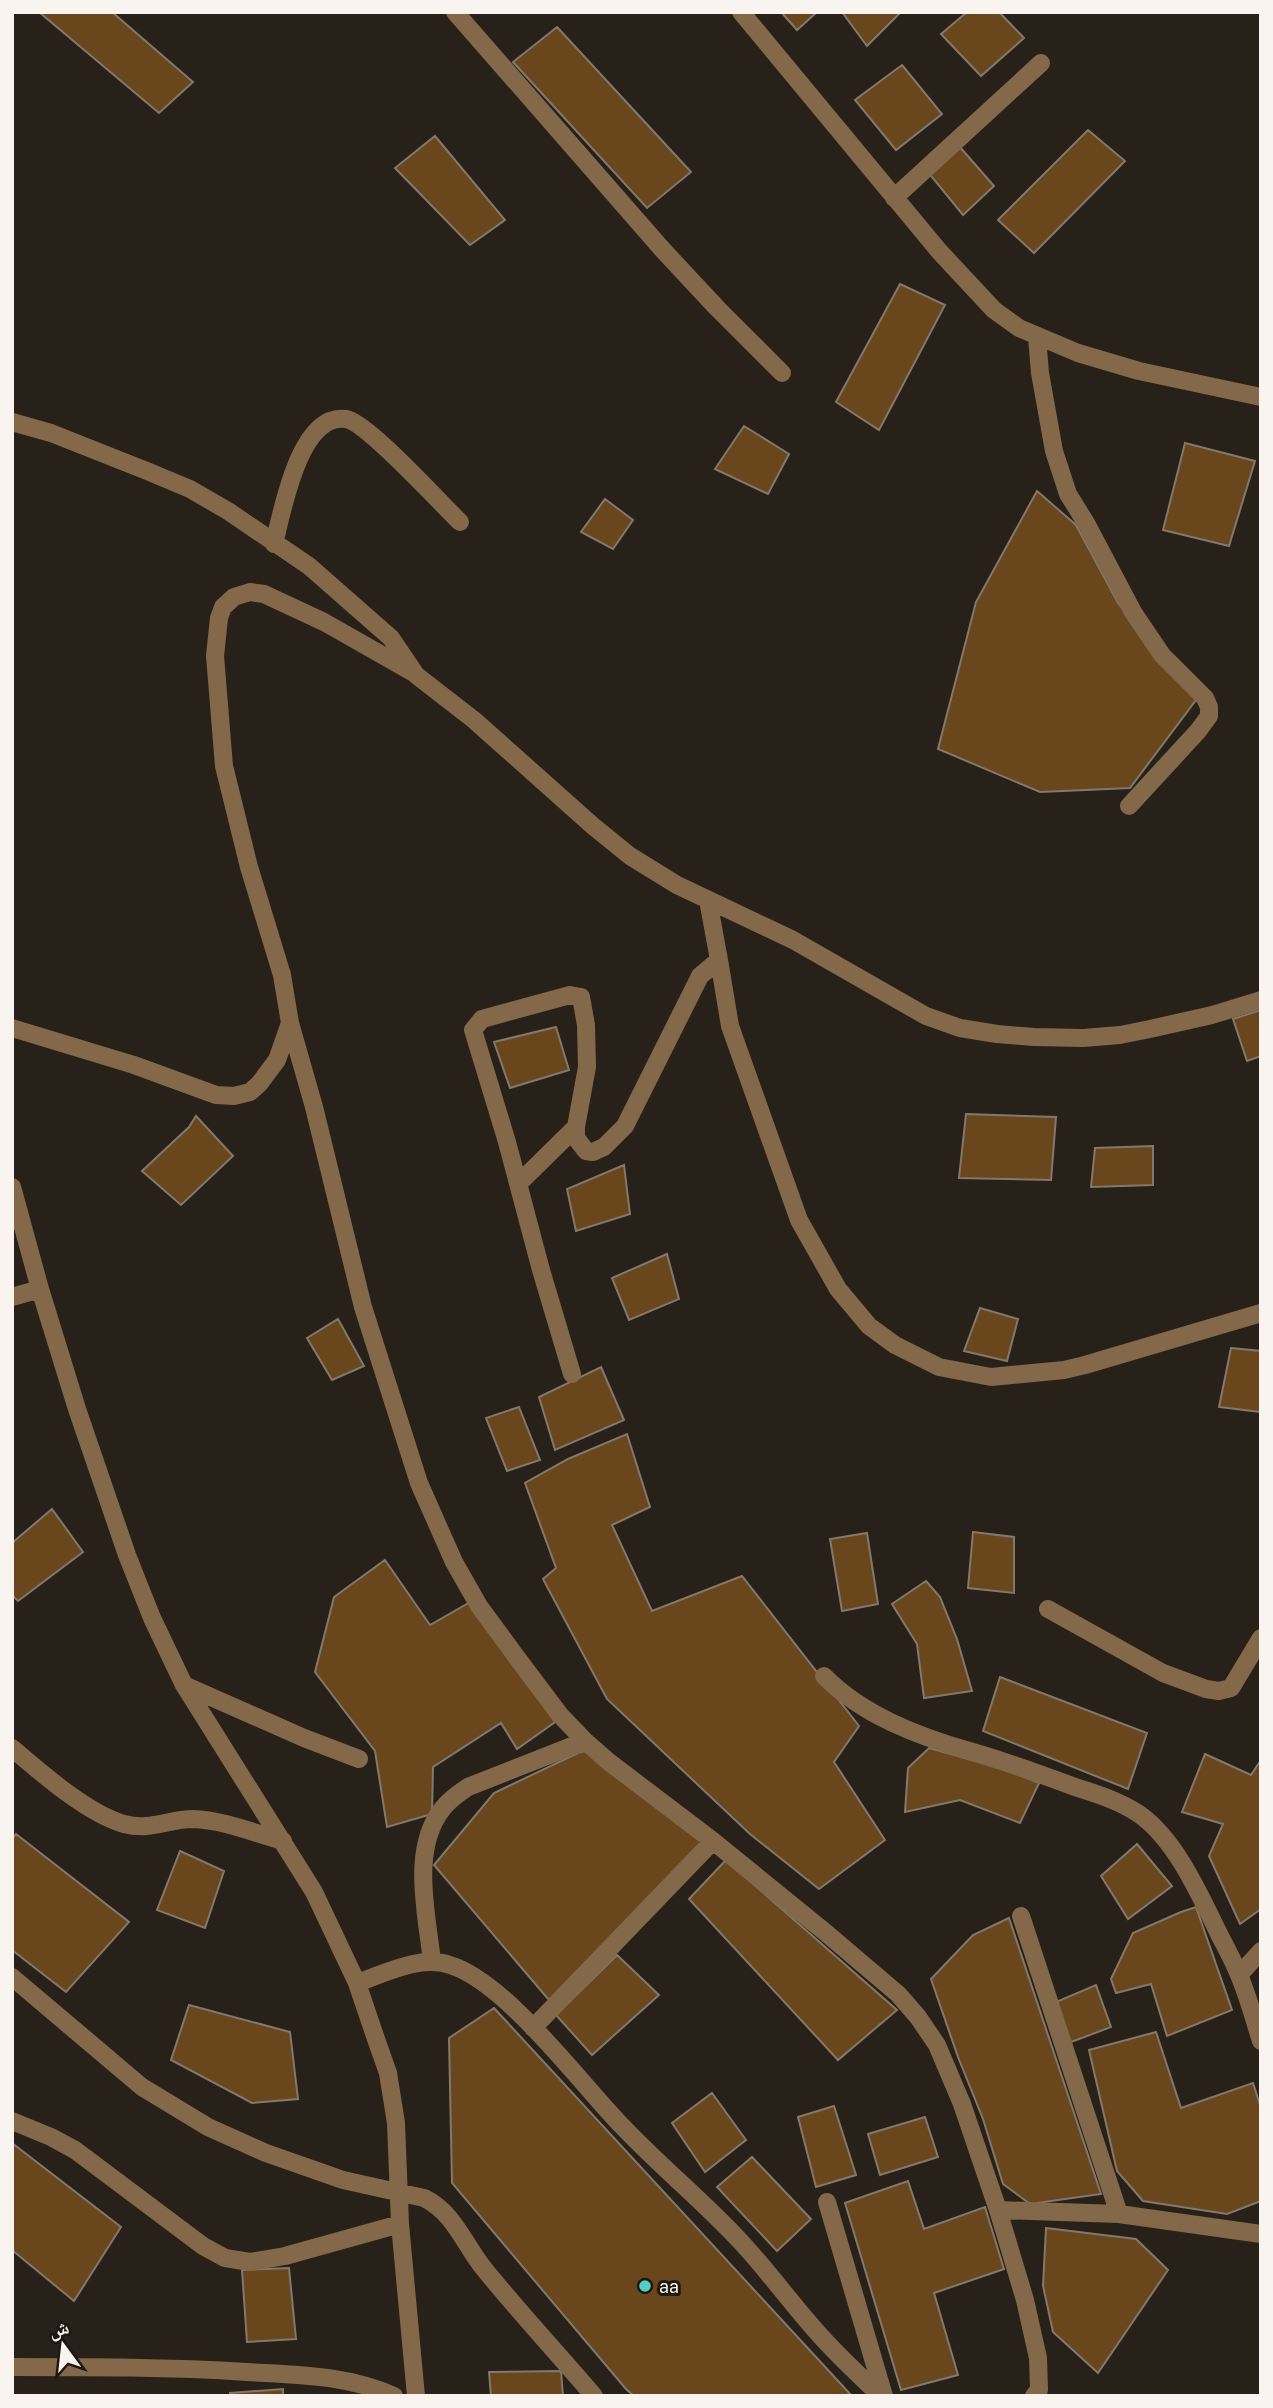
<svg xmlns="http://www.w3.org/2000/svg" width="1273" height="2408" viewBox="0 0 1273 2408" font-family="'Public Sans','Noto Naskh Arabic',sans-serif">
	<rect width="100%" height="100%" fill="#282119"/>
	<path fill="#69461b" stroke="#82786e" stroke-width="2" d="M39,12H112L193,82L159,113Z
		M781,12H817L797,30Z
		M842,12H901L867,46Z
		M967,12H999L1024,38L981,76L941,34Z
		M557,27L691,172L647,208L513,62Z
		M902,65L942,114L896,150L855,100Z
		M1088,130L1125,161L1034,253L998,220Z
		M435,136L505,220L470,245L395,168Z
		M959,146L994,186L963,215L927,171Z
		M900,284L945,305L879,430L836,402Z
		M744,426L789,454L768,494L715,469Z
		M1185,443L1255,461L1229,546L1163,530Z
		M1037,491L1076,525L1118,603L1196,700L1130,788L1040,792L938,749L976,602Z
		M605,499L633,520L613,549L581,532Z
		M1261,1010V1056L1247,1061L1233,1019Z
		M556,1027L569,1070L510,1088L494,1042Z
		M966,1114L1056,1117L1051,1180L959,1178Z
		M196,1116L233,1156L181,1205L142,1171L189,1127Z
		M1153,1146V1185L1091,1187L1095,1148Z
		M624,1165L630,1214L576,1231L567,1189Z
		M667,1254L679,1299L629,1320L612,1278Z
		M980,1308L1018,1319L1007,1361L964,1351Z
		M338,1319L364,1366L332,1380L307,1338Z
		M1231,1348L1261,1351V1412L1219,1407Z
		M601,1367L624,1420L555,1450L539,1397Z
		M519,1407L540,1460L507,1471L486,1418Z
		M627,1434L650,1507L612,1525L652,1611L742,1576L859,1726L834,1762L885,1840L819,1889L750,1834L607,1699L543,1579L556,1568L525,1483L568,1459Z
		M52,1509L83,1552L18,1601L12,1595V1543Z
		M973,1532L1014,1537V1593L968,1588Z
		M867,1533L878,1604L842,1611L830,1539Z
		M385,1560L430,1625L472,1601L558,1720L517,1749L501,1723L433,1767L432,1814L387,1827L375,1751L315,1672L334,1597Z
		M926,1581L940,1597L957,1639L972,1691L924,1698L917,1644L892,1604Z
		M1000,1677L1147,1733L1128,1789L983,1731Z
		M929,1748L1004,1769L1039,1783L1020,1823L960,1800L905,1812L908,1768Z
		M588,1750L705,1841L549,2000L434,1865L494,1793L578,1753Z
		M1205,1754L1251,1775L1261,1760V1909L1240,1924L1209,1856L1223,1824L1182,1812Z
		M16,1834L129,1922L66,1992L12,1950V1839Z
		M1137,1844L1172,1886L1128,1919L1101,1876Z
		M180,1851L224,1871L205,1928L157,1910Z
		M726,1860L897,2010L838,2060L689,1899Z
		M1196,1907L1232,2010L1167,2036L1151,1984L1116,1993L1111,1979L1133,1933L1181,1912Z
		M1009,1918L1101,2194L1030,2204L1003,2184L983,2119L958,2057L931,1979L973,1935Z
		M617,1955L659,1995L592,2055L556,2015Z
		M1096,1985L1111,2027L1066,2044L1056,2002Z
		M189,2005L290,2032L298,2099L252,2103L171,2060Z
		M494,2008L852,2396H634L626,2389L452,2183L449,2038Z
		M1156,2032L1181,2108L1253,2083L1261,2108V2201L1227,2214L1143,2201L1117,2171L1089,2050Z
		M712,2093L746,2140L705,2172L672,2123Z
		M834,2106L856,2175L816,2187L798,2117Z
		M925,2117L938,2157L880,2175L868,2134Z
		M12,2143L121,2227L74,2301L12,2250Z
		M752,2157L811,2219L777,2251L717,2187Z
		M908,2181L924,2229L985,2207L1004,2269L934,2293L958,2375L901,2390L845,2203Z
		M1046,2228L1136,2239L1168,2270L1098,2373L1053,2332L1043,2286Z
		M289,2268L296,2339L247,2342L242,2270Z
		M561,2371L563,2396H491L489,2372Z
		M283,2389V2396H230V2393Z"/>
	<g fill="none" stroke-linecap="round" stroke-linejoin="round">
		<path stroke="#83684a" stroke-width="18" d="M455,12L662,249L717,308L782,373
			M741,12L939,251L994,310L1019,328L1078,353L1139,371L1261,397
			M894,198L1041,63
			M1037,337L1040,373L1054,451L1068,494L1086,523L1133,612L1162,655L1205,698L1209,707V716L1198,731L1129,806
			M12,422L51,433L147,471L190,489L228,511L309,566L391,638L416,675L474,720L593,826L630,856L677,885L793,940L926,1016L960,1028L997,1034L1034,1037L1083,1038L1120,1035L1150,1029L1212,1015L1261,1000
			M274,544C282,513 299,412 346,419C367,422 440,503 460,522
			M719,960L730,1026L799,1220L838,1289L869,1326L895,1345L939,1367L991,1377L1064,1370L1085,1365L1261,1313
			M290,1023L314,1107L363,1307L419,1483L454,1562L479,1606L515,1655L560,1715L585,1741L609,1762L713,1841L825,1932L898,1994L918,2017L937,2045L962,2104L998,2210L1025,2300L1038,2358L1039,2390L1034,2396
			M12,1028L134,1065L216,1095L234,1096L250,1092L259,1084L277,1060L290,1023L282,975L249,867L224,766L215,656L219,618L223,607L234,597L250,592L264,594L324,622L412,672
			M518,1184L576,1127
			M12,1187L40,1289L77,1409L127,1555L152,1618L184,1685L314,1892L357,1983L376,2039L388,2073L396,2123L400,2224L416,2396
			M12,1297L40,1289
			M572,1374L541,1270L507,1142L473,1030L482,1019L570,995L581,997L586,1025L587,1067L576,1127V1138L586,1151L593,1152L604,1147L625,1126L700,976L719,960L708,900
			M1048,1609L1163,1673L1206,1689L1219,1691L1231,1688L1261,1638
			M824,1676C862,1715 918,1736 969,1751C1005,1761 1040,1774 1075,1787C1097,1794 1120,1801 1139,1814C1175,1839 1199,1893 1218,1932C1225,1946 1233,1960 1239,1975C1248,1996 1254,2019 1261,2041
			M184,1685L304,1738L359,1759
			M12,1748C41,1773 88,1814 124,1824C151,1831 168,1819 193,1819C223,1820 254,1833 283,1841
			M1021,1916L1119,2214
			M432,1962C427,1914 410,1849 443,1808C450,1799 459,1793 468,1787L585,1741
			M1239,1975L1261,1951
			M12,1977L142,2087L208,2127L266,2153L343,2180L424,2198C454,2212 465,2246 485,2270C520,2313 558,2354 594,2396
			M357,1983C386,1973 419,1955 450,1965C506,1982 580,2083 623,2127C661,2167 704,2202 741,2242C768,2271 791,2303 817,2332C837,2355 859,2375 881,2396
			M533,2028L713,1841
			M12,2121L51,2137L75,2150L203,2246L225,2258L250,2262L285,2256L400,2224
			M827,2202L884,2396
			M998,2210L1119,2214L1261,2234
			M12,2367C91,2367 169,2367 247,2372C298,2375 347,2375 394,2396"/>
	</g>
	<circle fill="#54cdc7" stroke="#1f1810" stroke-width="2.5" cx="645" cy="2286" r="7"/>
	<g text-anchor="middle" dominant-baseline="central" stroke-width="6" stroke-linejoin="round" paint-order="stroke">
		<g font-size="18" fill="#f9f4ef" stroke="#1f1810" text-anchor="start">
			<text x="659" y="2286">aa</text>
		</g>
	</g>
	<rect width="1273" height="2408" fill="none" stroke="#f9f4ef" stroke-width="28"/>
	<g transform="translate(63 2345) rotate(345)" stroke="#1f1810" stroke-width="5" paint-order="stroke">
	<path d="M0-5L12 26L0 18L-12 26Z" fill="#f9f4ef"/>
	<text y="-10" font-size="19" font-weight="bold" text-anchor="middle" fill="#f9f4ef">ش</text>
	</g>
</svg>
